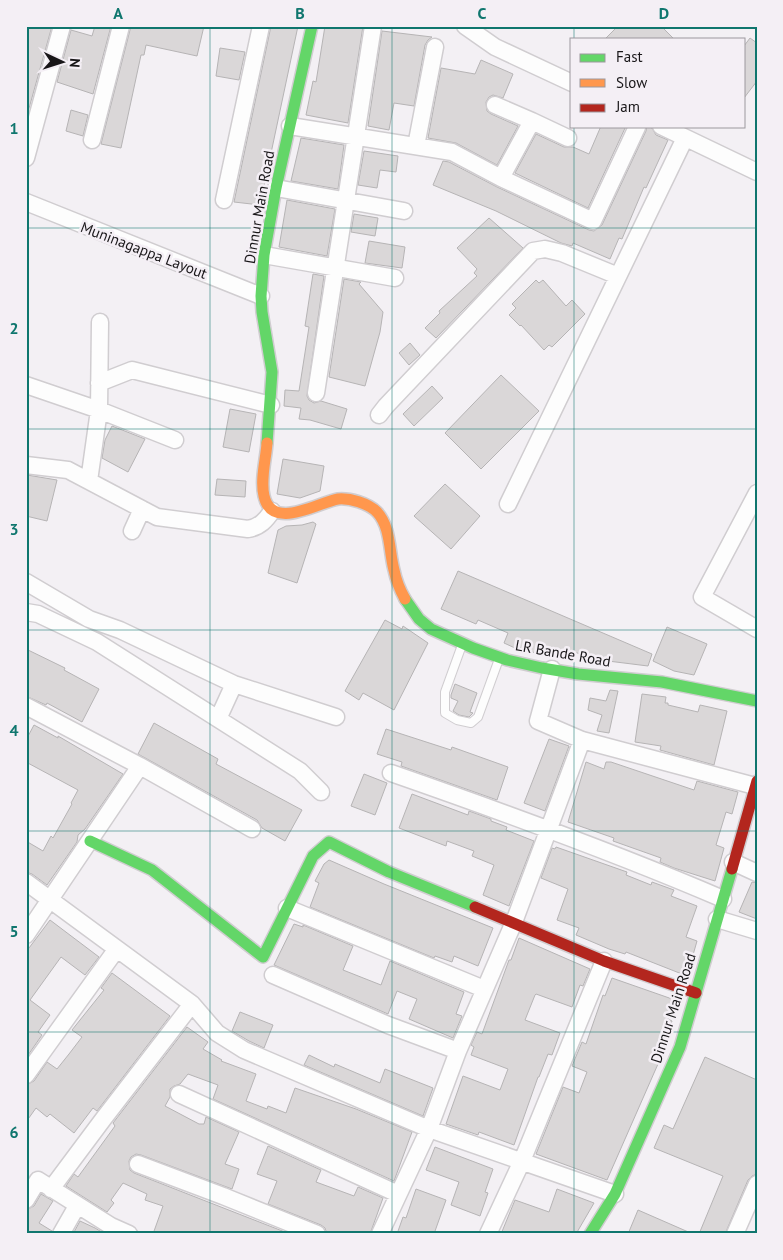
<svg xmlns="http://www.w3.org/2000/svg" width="783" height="1260" viewBox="0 0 783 1260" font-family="'PT Sans',sans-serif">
	<rect width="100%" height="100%" fill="#f3f0f4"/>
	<path fill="#dad7d8" stroke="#b6b4b5" d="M26,26H52L26,119Z
		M95,26H111L93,94L57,82L71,30L92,36Z
		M131,26H204L197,56L146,45L144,55H141L121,148L101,144Z
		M271,26H298L260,205L234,202Z
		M325,26H363L348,123L306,115L313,81L316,82Z
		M618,26H661L674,39H605Z
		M382,31L432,37L428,40L425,45L414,106L394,103L389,130L368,126Z
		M750,38L757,43V81L744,98V46Z
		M220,48L245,52L239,80L216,76Z
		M481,60L513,74L503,98L493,95L489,97L486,102L487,111L491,114L518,126L497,165L456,143L428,138L441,68L475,74Z
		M71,110L88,115L83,136L66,131Z
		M601,126H626L588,208L515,173L536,134L564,147H573L589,154Z
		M647,126L652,128L656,135L668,140L646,188L644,187L622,239L619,238L610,259L573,243L572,246L561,243L496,211L433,185L443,161L449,162L497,187L589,230L594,231L602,225L646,131Z
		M301,138L344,145L338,189L291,181Z
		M364,151L398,156L396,172L380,170L377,188L358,185Z
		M287,200L335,209L327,256L279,247Z
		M354,214L378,218L375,236L351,232Z
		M489,218L523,248L436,338L425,328L440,313L439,311L477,276L474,273L477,269L457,248Z
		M369,241L405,247L402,268L365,263Z
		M313,274L324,276L307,396L309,400L314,403L321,401L347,409L341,429L310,420L299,419L301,408L284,406L285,390L299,391L309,327L305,326Z
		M344,279L361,282L359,284L383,312L380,332L365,386L329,377Z
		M536,280L539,283L543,280L566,306L572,300L585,314L552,347L549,345L544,350L521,325L520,326L509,315L516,308L512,304Z
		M410,343L420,355L409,365L399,353Z
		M501,375L539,411L481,469L445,433Z
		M432,386L443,398L414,426L403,414Z
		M230,409L256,414L249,452L223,447Z
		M112,426L145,439L128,472L102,458L105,440Z
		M283,459L324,466L320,491L300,498L277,494Z
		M27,475L57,480L47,521L26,516Z
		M217,479L246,481L245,497L215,495Z
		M445,484L480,516L451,549L414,516Z
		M313,522L316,524L297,583L268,573L278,530L286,526L302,525Z
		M458,571L652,654L648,666L592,659L593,658L571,651L568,659L547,651L545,655L528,651L518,647L517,649L515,648L504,643L508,633L478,620L476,624L441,609Z
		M385,620L402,629L403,626L428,643L394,710L363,693L359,700L345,691Z
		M667,627L707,644L694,675L674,671L653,661Z
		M26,649L65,668L64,670L99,689L82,722L47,703L46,705L26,696Z
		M455,684L477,693L470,712L473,713L469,717L459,715L453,711L458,701L451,698V695Z
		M610,690L618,691L609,733L597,731L602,715L588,710L590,698L606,701Z
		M642,694L666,697L665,703H668V705L698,712L700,705L727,711L714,765L660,750L661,746L635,742Z
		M154,723L218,759L216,764L302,810L285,841L262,828L257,820L138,754Z
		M34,725L58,738V736L123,774L85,829L78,835L77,842L47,885L32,874L26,872V841L43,851L51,836L53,838L72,804L71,803L78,790L26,762V740Z
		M386,729L451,750L452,747L508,767L497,800L401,766L402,762L377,754Z
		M549,739L569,746L545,811L524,803Z
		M586,762L604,769L606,762H611L694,790L697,781L738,792L732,814L726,812L716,845L724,848L715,881L674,868L660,862L661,858L613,841L614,838L568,822Z
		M364,774L387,783L375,815L351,806Z
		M412,794L468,815L469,811L491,819V821L507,827L506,830L534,841L509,906L483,895L494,865L472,856L474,851L447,841L446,846L399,828Z
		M556,847L627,872L626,875L651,885L652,882L674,890L671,896L697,906L686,937L697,941L687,976L626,952L625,954L609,949L576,935L579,928L557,920L568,889L541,878L552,848L555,849Z
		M329,860L384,884L493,928L478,966L454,956L452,962L435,956L434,958L310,907L319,883L315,881L324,864Z
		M752,882L757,883V919L739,912Z
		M50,920L99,957L85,975L61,957L30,1000L50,1015L38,1032L42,1035L26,1058V952Z
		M294,924L303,927V925L353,946L343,970L381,985L390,961L464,992L456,1014L462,1016L453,1038L409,1019L417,999L397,991L388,1014L274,965Z
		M519,938L590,969L583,986L580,985L572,1007L536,994L535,995L525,1020L560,1033L552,1055L548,1054L539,1077H538L514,1145L479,1132L478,1135L446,1124L463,1076L500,1090L508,1069L471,1055L474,1047L471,1045L477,1032L482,1034L509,960H511Z
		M112,973L170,1016L97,1111L93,1108L74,1133L50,1114L47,1117L36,1108L26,1122V1085L34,1081L47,1062L57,1069L69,1054L82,1037L72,1030L104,990L101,988Z
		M612,978L675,1000L668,1019L672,1021L663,1047L665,1048L607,1180L536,1154L563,1087L579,1093L587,1072L572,1066L582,1042L586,1044L603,995L605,996Z
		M240,1012L273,1025L264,1048L249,1041L232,1031Z
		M187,1027L208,1042L203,1049L222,1060L221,1061L256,1074L246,1101L267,1109L268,1106L286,1113L295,1088L356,1109L412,1132L394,1181L213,1099L218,1085L188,1074L180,1084L174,1086L170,1089V1097L165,1106L199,1124H204L206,1117L239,1132L225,1164L239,1169L232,1189L141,1155L136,1154L131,1157L129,1161L130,1170L134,1173L290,1234H153L163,1206L145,1200L147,1194L123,1183L111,1200L114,1203L107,1212L66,1186L74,1174L78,1177L115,1126L113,1123Z
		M309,1055L334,1067L335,1064L380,1083L385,1069L433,1088L423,1116L304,1065Z
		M705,1057L757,1080V1174L752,1176L748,1180L725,1234H699L723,1176L654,1148L664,1125L673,1129Z
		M268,1146L321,1170L316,1182L354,1196L358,1187L383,1198L370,1234H327L325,1228L321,1225L268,1204L277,1181L257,1174Z
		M435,1147L493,1169L485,1192L488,1193L480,1216L451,1205L459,1182L426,1170Z
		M416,1189L446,1200L434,1234H397L403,1217L406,1218Z
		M557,1189L594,1203L576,1234H501L515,1200L549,1212Z
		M41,1194L53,1201L39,1223L52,1231L51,1234H26V1210L34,1206Z
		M638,1210L693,1234H628Z
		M80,1221L95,1228L105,1234H73Z"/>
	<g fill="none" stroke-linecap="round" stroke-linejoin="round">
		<defs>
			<path id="lane" d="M462,645L445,692V713L457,720L471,723L478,717L499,659"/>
			<path id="street" d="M465,26L495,47L572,83
				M495,105L532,121
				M290,126L452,152L501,178L593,221L637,127
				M661,126L757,172
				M92,140L121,26
				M416,146L435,47
				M26,158L62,26
				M501,178L532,121L568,138
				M276,188L404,211
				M224,200L261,26
				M26,202L261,296
				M264,255L395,278
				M99,383L132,370L271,405
				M26,385L99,410L175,440
				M316,393L373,26
				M379,415L386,406L533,251L545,249L562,253L618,276
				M26,465L68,470L157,517L248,529C260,527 266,520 272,511
				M89,481L99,410L100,322
				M757,493L702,597L757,629
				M508,504L685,138
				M132,531L142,509
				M26,582L89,619L120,630L234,684L336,717
				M26,612L38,614L97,642L300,771L321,792
				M552,669L538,721L582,740L755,786
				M26,706L140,766L252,829
				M218,719L234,684
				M391,773C503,812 614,852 723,899
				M733,862L757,873
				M26,882L192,1004L217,1033L244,1050L429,1129L615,1194
				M287,908L484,989
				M717,919L757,931
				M26,935L140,766
				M273,975L388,1025L458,1051
				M26,1075L116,950
				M179,1094L398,1194
				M138,1164L223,1196L317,1234
				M51,1189L104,1118L192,1004
				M26,1200L38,1180L111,1226L129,1234
				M61,1234L77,1206
				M380,1234L429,1129L458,1051L514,922L582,740
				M488,1234L522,1161L604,961
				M735,1234L757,1184"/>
			<path id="fast" d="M267,443L272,372L262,312L261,296L264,255L276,188L312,26
				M405,599L419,619L431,629L473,648L507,660L542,668L578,674L662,682L757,701
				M90,841L152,870L263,957L313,856L329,842L389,872L475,907
				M590,1234L615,1194L680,1047L732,869"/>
			<path id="slow" d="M267,443C266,459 260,480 264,496C272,532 319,502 338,499C350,498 368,503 377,512C391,527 389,552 394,570C396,580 400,590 405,599"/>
			<path id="jam" d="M732,869L757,781
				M475,907L604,961L696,993"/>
		</defs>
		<use href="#lane" stroke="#d0cdd0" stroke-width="10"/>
		<use href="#street" stroke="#d0cdd0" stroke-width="19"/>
		<use href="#fast" stroke="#d0cdd0" stroke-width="14"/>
		<use href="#slow" stroke="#d0cdd0" stroke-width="14"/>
		<use href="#jam" stroke="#d0cdd0" stroke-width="14"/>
		<use href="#lane" stroke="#fdfdfd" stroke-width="8"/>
		<use href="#street" stroke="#fdfdfd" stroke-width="16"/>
		<use href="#fast" stroke="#63d668" stroke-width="11"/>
		<use href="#slow" stroke="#ff974d" stroke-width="11"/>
		<use href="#jam" stroke="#b3261e" stroke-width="11"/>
	</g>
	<path fill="none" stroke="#0f766e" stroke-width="1" stroke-opacity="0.55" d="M210,26V1234M392,26V1234M574,26V39M574,126V1234M26,228H757M26,429H757M26,630H757M26,831H757M26,1032H757"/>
	<g text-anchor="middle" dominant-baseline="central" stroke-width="5" stroke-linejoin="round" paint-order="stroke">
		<g font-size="15" fill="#181618" stroke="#f4eff5">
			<text transform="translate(259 207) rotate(-80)">Dinnur Main Road</text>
			<text transform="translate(144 250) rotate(21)">Muninagappa Layout</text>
			<text transform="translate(563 653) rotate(10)">LR Bande Road</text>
			<text transform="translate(673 1008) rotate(-72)">Dinnur Main Road</text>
		</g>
	</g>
	<rect width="783" height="1260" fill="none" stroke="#f4eff5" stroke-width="55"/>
	<rect x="570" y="38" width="175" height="90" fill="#f4eff5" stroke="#9c989d"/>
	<rect x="580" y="54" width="25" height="8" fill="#63d668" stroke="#9c989d"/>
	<text x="616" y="62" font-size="15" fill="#181618">Fast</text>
	<rect x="580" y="79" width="25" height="8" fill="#ff974d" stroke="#9c989d"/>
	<text x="616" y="88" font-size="15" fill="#181618">Slow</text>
	<rect x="580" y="104" width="25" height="8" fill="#b3261e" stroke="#9c989d"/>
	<text x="616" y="112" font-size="15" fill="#181618">Jam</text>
	<g transform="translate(62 62) rotate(94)" stroke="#f4eff5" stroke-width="4" paint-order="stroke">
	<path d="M0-4L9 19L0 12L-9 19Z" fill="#181618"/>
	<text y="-8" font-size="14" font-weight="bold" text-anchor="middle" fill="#181618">N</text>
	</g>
	<rect x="28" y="28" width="728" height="1204" fill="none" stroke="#0f766e" stroke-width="2"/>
	<g font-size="16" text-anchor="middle" font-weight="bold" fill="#0f766e">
		<text x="118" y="19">A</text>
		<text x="300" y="19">B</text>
		<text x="482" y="19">C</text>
		<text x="664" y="19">D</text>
		<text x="14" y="134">1</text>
		<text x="14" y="334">2</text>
		<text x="14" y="535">3</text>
		<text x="14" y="736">4</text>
		<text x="14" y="937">5</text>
		<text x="14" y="1138">6</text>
	</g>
</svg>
